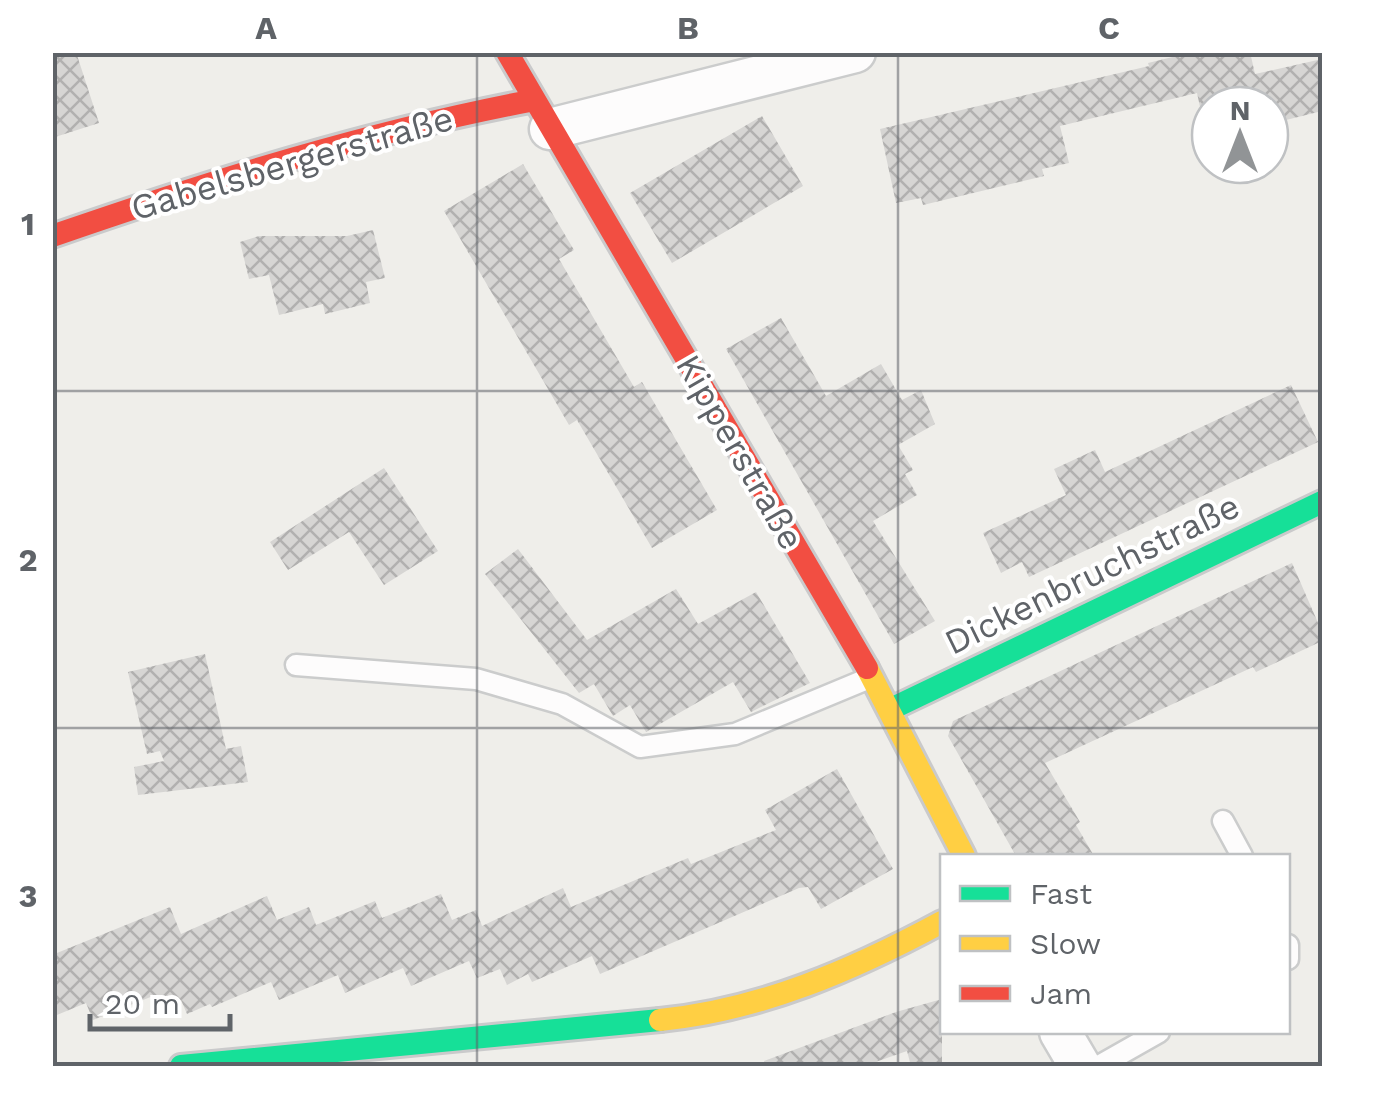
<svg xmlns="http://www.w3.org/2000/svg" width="1375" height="1119" viewBox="0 0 1375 1119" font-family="'Work Sans',sans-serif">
	<defs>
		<pattern id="building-cross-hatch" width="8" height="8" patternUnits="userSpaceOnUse" patternTransform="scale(2.5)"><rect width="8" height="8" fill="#d6d5d3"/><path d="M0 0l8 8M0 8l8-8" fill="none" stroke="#b1b0af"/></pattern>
	</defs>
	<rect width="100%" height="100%" fill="#efeeea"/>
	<path fill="url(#building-cross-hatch)" d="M52,52H76L99,123L52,138Z
		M1193,52H1250L1255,74L1322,59V111L1270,124V105H1210V138L1207,139L1197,93L1060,126L1069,163L1042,169L1044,176L923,205L921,198L896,203L880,129L1149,66L1148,63Z
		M762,116L803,186L672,263L630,193Z
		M523,164L574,250L559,259L634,387L642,382L717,510L652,548L577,420L569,425L444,211Z
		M373,230L385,278L366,282L370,303L325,314L323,304L279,315L269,275L249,279L240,242L259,236H347Z
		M781,318L826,396L881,364L902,400L921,390L935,424L898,445L913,470L905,474L917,495L873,521L935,621L894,644L726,349Z
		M1291,385L1318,442L1029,577L1022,562L1001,573L983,533L1066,495L1054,469L1095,450L1105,472Z
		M384,468L438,551L384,585L349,532L288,570L270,542Z
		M518,549L587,640L676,589L698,624L756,592L810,683L751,712L733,682L646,732L630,705L613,716L594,684L579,693L485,574Z
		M1292,563L1322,632V641L1256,672L1253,667L1045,763L1080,822L1076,825L1094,856H1016L948,736L953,721Z
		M205,654L226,749L241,746L248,782L138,795L134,767L164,761L160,751L147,754L128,672Z
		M837,769L893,869L821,909L808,887L799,888L600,974L592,956L532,982L528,974L507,985L500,969L477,978L469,961L411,986L403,968L345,993L338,975L279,1000L271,982L212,1007L210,1004L187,1014L181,1000L159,1009L153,996L93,1020L86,1003L52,1017V955L170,907L181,934L267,896L277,920L309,907L316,925L375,901L382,918L441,894L452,920L476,910L482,926L563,888L571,907L688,858L691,864L776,830L765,810Z
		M942,999V1066H911L907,1051L864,1066H765L764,1061L896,1012Z"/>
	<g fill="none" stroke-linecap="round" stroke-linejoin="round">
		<defs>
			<path id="lane" d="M296,665L476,679L562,704L640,747L735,734L872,677
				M1223,821L1242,856
				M1288,945V959
				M1099,1066L1159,1032"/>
			<path id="street" d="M550,129L855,52
				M1060,1032L1080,1066"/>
			<path id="fast" d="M891,709L1322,502
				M181,1066L660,1020"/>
			<path id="slow" d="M867,668L964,856
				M660,1020C761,1010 853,970 942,922"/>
			<path id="jam" d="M507,52L867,668
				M52,236C211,181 370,131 535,100"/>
		</defs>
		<use href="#lane" stroke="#cbcccc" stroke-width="25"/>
		<use href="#street" stroke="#cbcccc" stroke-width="45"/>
		<use href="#fast" stroke="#cacacb" stroke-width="28"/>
		<use href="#slow" stroke="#cacacb" stroke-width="28"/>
		<use href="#jam" stroke="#cacacb" stroke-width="28"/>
		<use href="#lane" stroke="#fdfcfc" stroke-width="20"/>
		<use href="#street" stroke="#fdfcfc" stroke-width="40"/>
		<use href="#fast" stroke="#16e098" stroke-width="22"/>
		<use href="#slow" stroke="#ffcf43" stroke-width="22"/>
		<use href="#jam" stroke="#f24e42" stroke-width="22"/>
	</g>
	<path fill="none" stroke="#5f6368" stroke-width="2.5" stroke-opacity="0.55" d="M477,52V1066M898,52V1066M52,391H1322M52,728H1322"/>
	<g text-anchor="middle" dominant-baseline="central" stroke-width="8" stroke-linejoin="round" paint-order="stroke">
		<g font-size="35" fill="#5f6368" stroke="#fff">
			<text transform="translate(292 163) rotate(-16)">Gabelsbergerstraße</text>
			<text transform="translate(740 452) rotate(60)">Kipperstraße</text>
			<text transform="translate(1092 574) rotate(-26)">Dickenbruchstraße</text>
		</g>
	</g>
	<rect width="1375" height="1119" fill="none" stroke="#ffffff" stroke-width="110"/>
	<rect x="940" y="854" width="350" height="180" fill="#ffffff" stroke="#bfc1c3" stroke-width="2.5"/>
	<rect x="960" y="886" width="50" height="15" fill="#16e098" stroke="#bfc1c3" stroke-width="2.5"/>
	<text x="1030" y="904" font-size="30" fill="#5f6368">Fast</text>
	<rect x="960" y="936" width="50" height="15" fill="#ffcf43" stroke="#bfc1c3" stroke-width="2.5"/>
	<text x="1030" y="954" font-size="30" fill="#5f6368">Slow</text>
	<rect x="960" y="986" width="50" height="15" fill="#f24e42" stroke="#bfc1c3" stroke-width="2.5"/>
	<text x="1030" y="1004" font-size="30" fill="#5f6368">Jam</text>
	<g transform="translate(1240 135)"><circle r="48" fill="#ffffff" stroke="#bfc1c3" stroke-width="2.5"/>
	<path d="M0-8L18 38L0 25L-18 38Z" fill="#919496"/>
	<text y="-15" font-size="28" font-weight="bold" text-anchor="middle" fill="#5f6368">N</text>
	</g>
	<path d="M90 1014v15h140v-15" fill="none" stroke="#5f6368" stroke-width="5"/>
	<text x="105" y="1014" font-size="30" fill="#5f6368" stroke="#ffffff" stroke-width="8" paint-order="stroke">20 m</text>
	<rect x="55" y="55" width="1265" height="1009" fill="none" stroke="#5f6368" stroke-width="4"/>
	<g font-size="32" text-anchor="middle" font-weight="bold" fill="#5f6368">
		<text x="266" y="39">A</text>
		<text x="688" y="39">B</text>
		<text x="1109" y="39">C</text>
		<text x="28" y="235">1</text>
		<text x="28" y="571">2</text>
		<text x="28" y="907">3</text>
	</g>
</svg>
